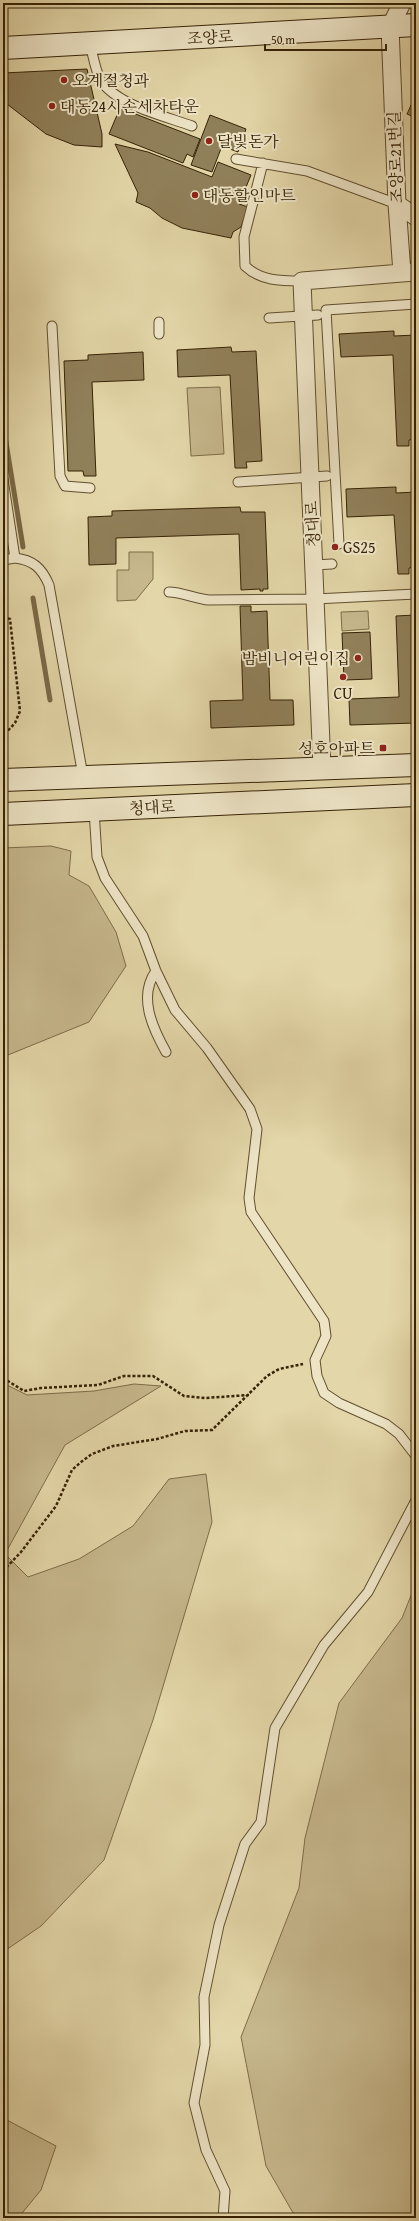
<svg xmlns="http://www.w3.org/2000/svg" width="419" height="2221" viewBox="0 0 419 2221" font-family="'Gentium Book Plus','Noto Serif KR',serif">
	<rect width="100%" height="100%" fill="#e3d6a8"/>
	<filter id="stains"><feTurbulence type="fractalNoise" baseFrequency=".005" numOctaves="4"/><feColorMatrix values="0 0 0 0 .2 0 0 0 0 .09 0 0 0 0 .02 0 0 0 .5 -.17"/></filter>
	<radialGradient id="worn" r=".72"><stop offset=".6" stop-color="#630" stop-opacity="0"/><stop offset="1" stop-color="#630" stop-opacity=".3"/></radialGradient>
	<path fill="#c6b78c" stroke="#7e6c48" d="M220,387L224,454L191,456L187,388Z
		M129,552H153V579L136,600L117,601V570H129Z
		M368,611L369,629L342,631L341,612Z
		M51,846L71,851L69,875L89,886L116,932L126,966L89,1022L3,1057V848Z
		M3,1383L27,1395L94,1391L134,1384L161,1386L65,1445L5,1554L28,1577L79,1559L133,1526L169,1479L206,1474L212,1522L153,1720L104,1860L41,1926L3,1952Z
		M416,1583V2218H296L266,2166L241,2037L299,1888L305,1838L339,1703L402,1618Z
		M3,2118L56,2146L41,2190L18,2218H3Z"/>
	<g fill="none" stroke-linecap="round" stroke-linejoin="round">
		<path stroke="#7a6946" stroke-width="5" d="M3,424L23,547
			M33,598L50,700"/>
	</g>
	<path fill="#90805a" stroke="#362205" d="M87,69L102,134V147L74,145L46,134L3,101V73Z
		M416,94V118L407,114Z
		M120,108L200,139L193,157L187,154L183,163L109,134Z
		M210,115L246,129L238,152L222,146L212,172L191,165Z
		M115,144L148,152L212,177L218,162L251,175L239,204L248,207L241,227L233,232L231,238L182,228L162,218L150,208L136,202L138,193Z
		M394,331V336L416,335V439L409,440V446H397L393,355L341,357L339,334Z
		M231,347L232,352L256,351L262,461L246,462L247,468H235L230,375L178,377L177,350Z
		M143,352L144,380L92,382L96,476H84L83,471H68L64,361L88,360V355Z
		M396,487V493L416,492V567L409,568V574H398L394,515L347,517L346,489Z
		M240,507L241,512H265L268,589H263V591H260V589L241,590L239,534L116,538V564L89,565L88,517L112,516V511Z
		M240,606H251V612L267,611L270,700H293L294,725L211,728L210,701L243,700Z
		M415,615L416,723L350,725L349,699L399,697L396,616Z
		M370,632L372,679L344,680L342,633Z"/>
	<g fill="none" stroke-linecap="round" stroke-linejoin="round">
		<defs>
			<path id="lane" d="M90,44C93,55 95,69 100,79C115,105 165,116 192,126
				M236,159L307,171L397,204
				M263,163L244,237L245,266C261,281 280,281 302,281
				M269,318L318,315
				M159,322V334
				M52,326L60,476L65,486L90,488
				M3,479L15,558C33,560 42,568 49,585L83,776
				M238,482L327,476
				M339,544L326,310L416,304
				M3,560L15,558
				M314,565L332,564
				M169,592C182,592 196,599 209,600L315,599L416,594
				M94,810L97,857L105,878L143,936L156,971L175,1010L207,1048L250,1109L257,1129L249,1198L251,1212L324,1321L326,1336L315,1360L317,1376L324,1393L339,1403L386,1424L399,1434L416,1456
				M156,971C138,996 152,1027 166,1052
				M223,2218L225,2191L206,2150L194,2103L205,2045L204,1997L219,1925L245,1844L261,1822L275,1728L324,1645L368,1592L416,1500"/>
			<path id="street" d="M402,3L390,27L397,204L402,273L416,272
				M397,204L416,217
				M322,768L302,281L402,273"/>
			<path id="secondary" d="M3,48L416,25
				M3,780L416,765
				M3,814L416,795"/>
		</defs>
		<use href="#lane" stroke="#614f2e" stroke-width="11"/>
		<use href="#street" stroke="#614f2e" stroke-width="19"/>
		<use href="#secondary" stroke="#362205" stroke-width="24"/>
		<path stroke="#362205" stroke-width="2.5" stroke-dasharray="3 2" stroke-linecap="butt" d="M3,617L10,619L20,711L15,723L3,736
			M3,691V694
			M3,1378L24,1391L41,1388L98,1385L124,1376H153L184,1396L205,1398L249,1395
			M3,1571L21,1552L56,1506L72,1470L81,1462L92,1454L113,1446L157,1439L185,1431L212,1430L267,1376L279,1369L303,1364"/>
		<use href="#lane" stroke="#ede4c6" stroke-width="9"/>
		<use href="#street" stroke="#ede4c6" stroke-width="17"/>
		<use href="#secondary" stroke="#ede4c6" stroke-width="22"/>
	</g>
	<g fill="#8f2418" stroke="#ede4c6" stroke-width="1.5">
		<circle cx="64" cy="80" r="4"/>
		<circle cx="52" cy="106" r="4"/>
		<circle cx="209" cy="141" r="4"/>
		<circle cx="195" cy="195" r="4"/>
		<circle cx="335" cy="547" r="4"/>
		<circle cx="358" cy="658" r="4"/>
		<circle cx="343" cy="677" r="4"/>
		<rect x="379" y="744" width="8" height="8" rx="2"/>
	</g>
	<g text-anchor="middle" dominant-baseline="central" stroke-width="4" stroke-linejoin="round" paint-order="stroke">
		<g font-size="16" fill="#362205" stroke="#ede4c6">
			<text transform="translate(210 37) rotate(-3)">조양로</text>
			<text transform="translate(395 157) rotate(-92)">조양로21번길</text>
			<text transform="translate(312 524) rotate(-93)">청대로</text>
			<text transform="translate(152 807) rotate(-3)">청대로</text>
		</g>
		<g font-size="16" fill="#362205" stroke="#ede4c6" text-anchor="start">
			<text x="72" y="80">오계절청과</text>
			<text x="60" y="106">대동24시손세차타운</text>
			<text x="217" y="141">달빛돈가</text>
			<text x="203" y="195">대동할인마트</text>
			<text x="343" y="547">GS25</text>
			<text x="350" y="658" text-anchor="end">밤비니어린이집</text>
			<text x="343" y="693" text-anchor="middle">CU</text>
			<text x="375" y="748" text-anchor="end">성호아파트</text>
		</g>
	</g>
	<rect width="419" height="2221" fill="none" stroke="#e3d6a8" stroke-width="16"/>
	<rect x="4" y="4" width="411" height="2213" fill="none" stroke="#362205" stroke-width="2"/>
	<rect x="8" y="8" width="403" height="2205" fill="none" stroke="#362205"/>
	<path d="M265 44v6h121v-6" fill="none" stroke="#362205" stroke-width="2"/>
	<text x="271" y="44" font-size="12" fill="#362205" stroke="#ede4c6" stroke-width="3" paint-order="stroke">50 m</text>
	<rect width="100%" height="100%" filter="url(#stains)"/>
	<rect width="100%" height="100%" fill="url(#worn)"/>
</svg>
